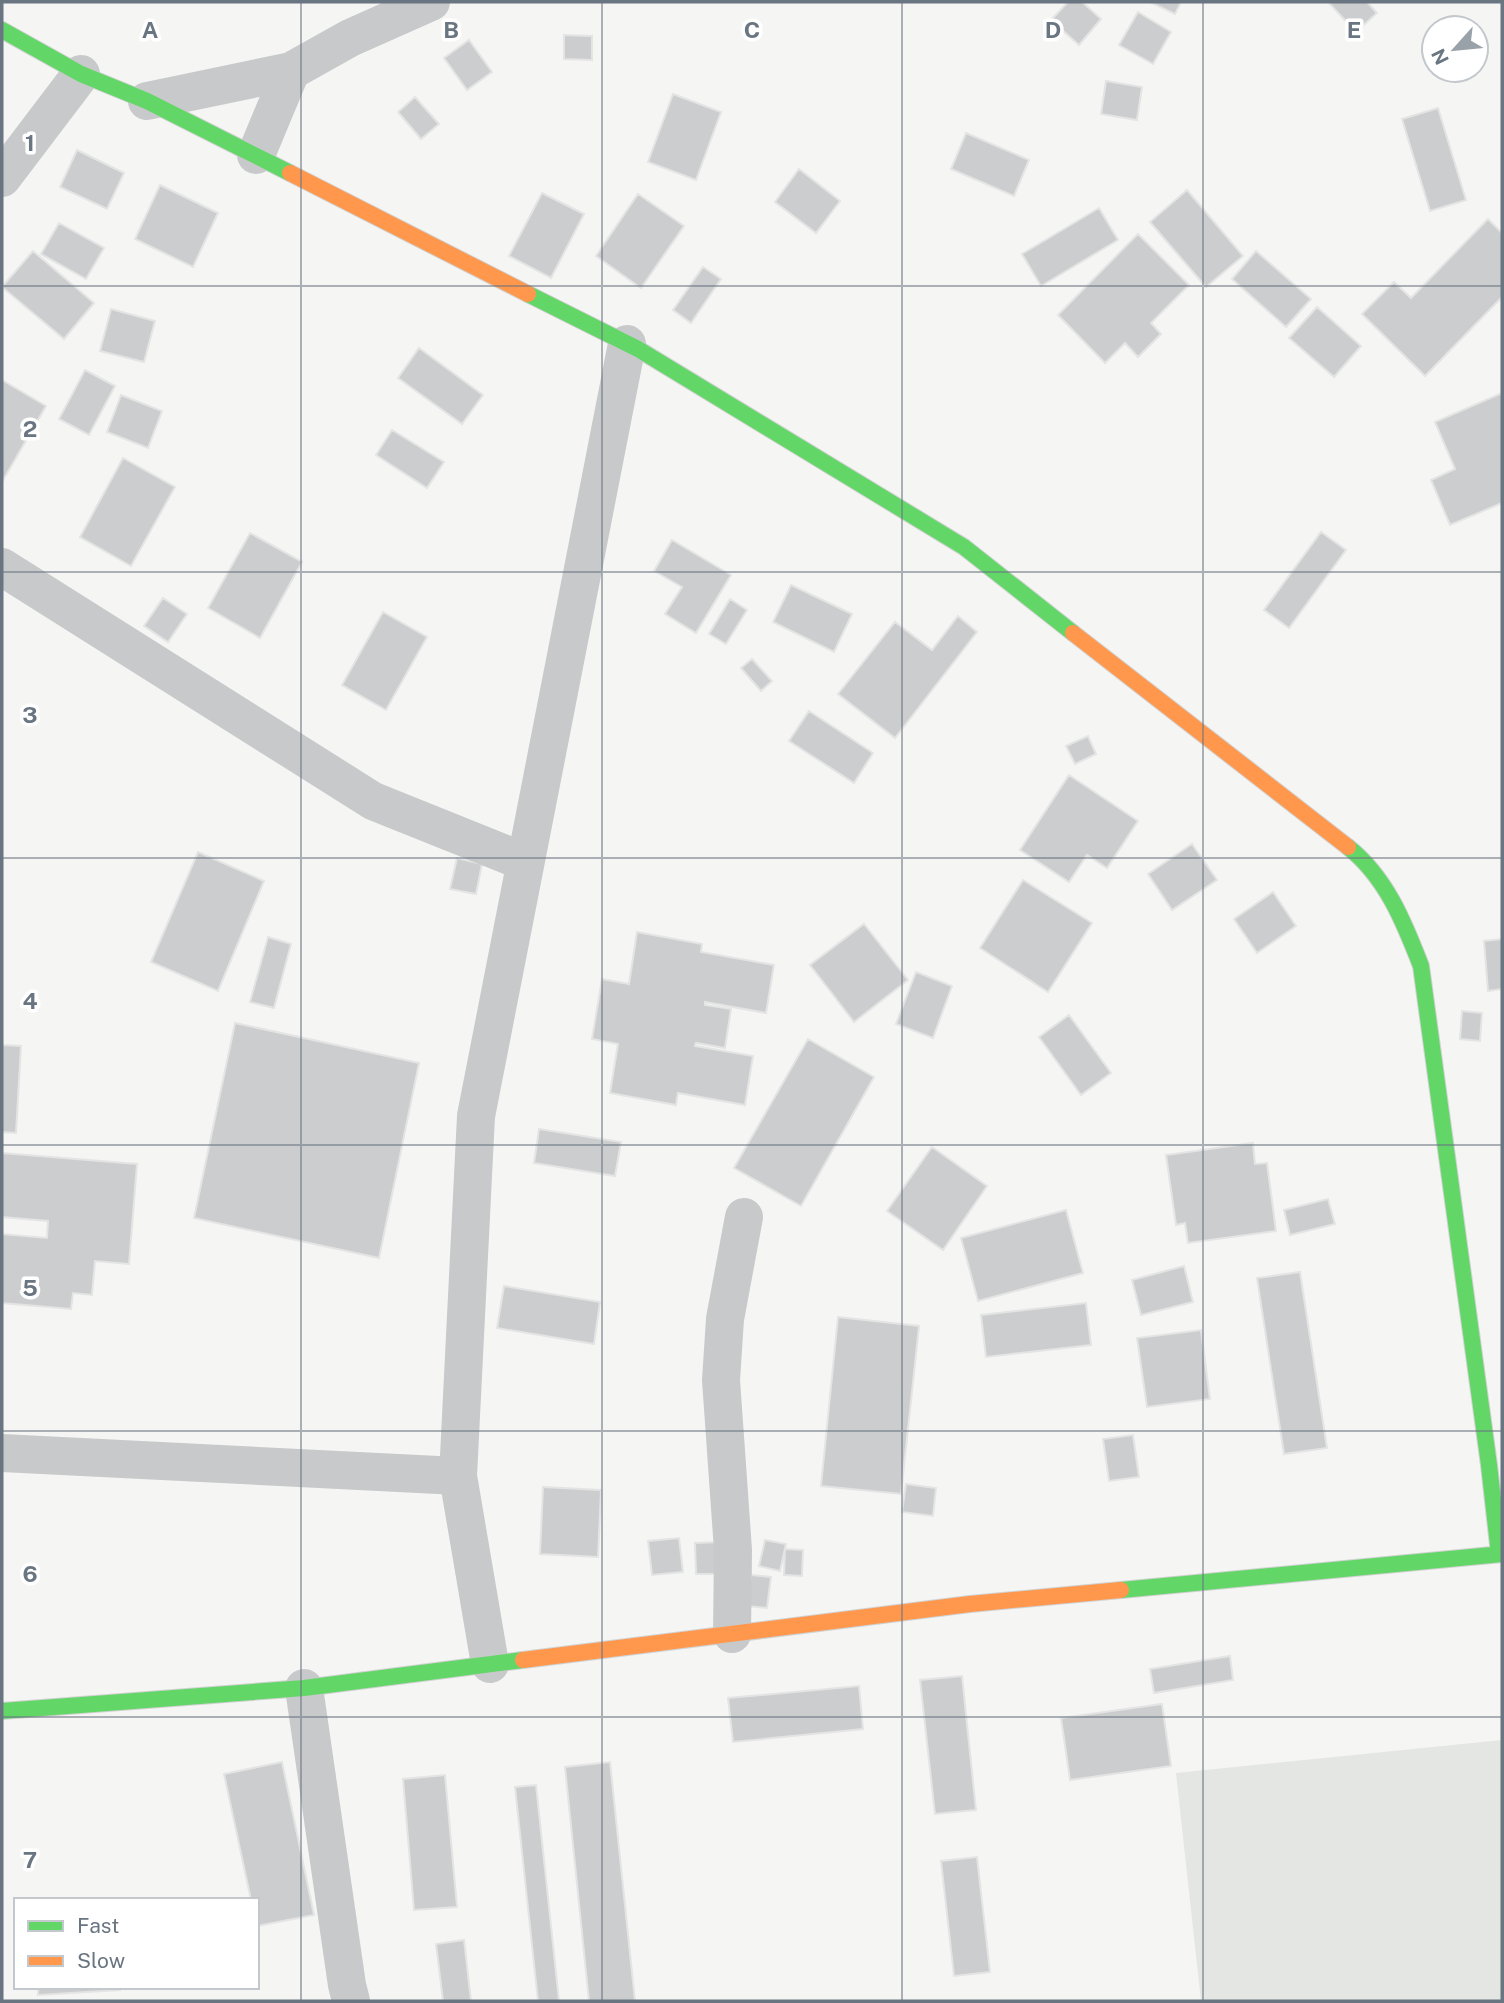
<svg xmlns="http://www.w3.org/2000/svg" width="1504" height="2003" viewBox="0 0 1504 2003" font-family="'Public Sans',sans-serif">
	<rect width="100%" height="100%" fill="#f5f5f4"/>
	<path fill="#e3e6e2" d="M1502,1740V2001H1201L1176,1773Z"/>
	<path fill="#cccdce" stroke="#e4e4e4" stroke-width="2" d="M1068,2H1082L1101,19L1079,45L1051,20Z
		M1150,2H1181L1175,14Z
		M1328,2H1367L1377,13L1356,32Z
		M1138,12L1171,32L1153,64L1119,45Z
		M564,35L592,36V60L564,59Z
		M469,40L492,72L467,90L444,58Z
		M1106,81L1142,87L1137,120L1101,114Z
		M673,94L721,112L696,180L648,162Z
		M415,97L439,124L421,139L398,112Z
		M1438,108L1466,200L1430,211L1402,119Z
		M966,133L1029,160L1014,196L951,169Z
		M77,150L124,173L107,209L60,187Z
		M799,169L840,201L816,233L775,202Z
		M160,185L218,213L193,267L135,239Z
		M1187,190L1243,256L1206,287L1150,222Z
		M542,193L584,214L551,278L509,256Z
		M638,194L684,226L641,288L596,256Z
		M1099,208L1118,240L1041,286L1022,254Z
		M1488,219L1502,233V297L1425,376L1362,314L1394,282L1411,298Z
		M59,223L104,248L86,279L41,254Z
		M1138,234L1189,285L1151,323L1161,334L1138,357L1125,343L1105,363L1058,315Z
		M33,251L94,303L64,339L2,287Z
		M1256,251L1311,299L1286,327L1232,279Z
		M703,267L721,279L691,323L673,310Z
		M1317,307L1361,346L1334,377L1289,338Z
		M111,309L155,321L144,362L100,351Z
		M419,348L483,395L462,424L398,378Z
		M85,370L115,386L89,435L59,419Z
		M2,380L46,406L2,482Z
		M1502,393V503L1450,525L1431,480L1455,469L1435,422Z
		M121,395L162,411L148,448L107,432Z
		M392,430L444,462L427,488L376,455Z
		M123,458L175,487L131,566L80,537Z
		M1321,532L1346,550L1289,628L1264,610Z
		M250,533L302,562L260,638L208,608Z
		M672,540L731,575L696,633L665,614L682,587L654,571Z
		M791,585L852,614L834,652L773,622Z
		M163,598L187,614L168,642L144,626Z
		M730,599L747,610L726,644L709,634Z
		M383,612L427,637L386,710L342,685Z
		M958,616L977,632L895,738L838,694L895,622L932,650Z
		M752,659L772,681L761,691L741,668Z
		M809,711L873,753L854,783L789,741Z
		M1088,736L1096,754L1075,764L1066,746Z
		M1069,775L1138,821L1107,868L1087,855L1069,882L1020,850Z
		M1192,844L1217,880L1172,910L1148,874Z
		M198,852L264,881L218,991L151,962Z
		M457,858L482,864L476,894L450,889Z
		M1023,880L1092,923L1048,992L980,948Z
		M1273,892L1296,926L1257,953L1234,919Z
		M864,924L908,980L854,1022L810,965Z
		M637,932L702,944L701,952L774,965L766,1013L705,1002V1005L731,1009L725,1048L696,1043L695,1046L753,1056L745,1105L678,1093L676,1105L610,1093L618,1044L592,1039L602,979L629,984Z
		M268,937L291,944L274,1008L250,1002Z
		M1502,939V989L1488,991L1484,941Z
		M916,972L952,986L933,1038L896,1024Z
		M1462,1011L1482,1013L1480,1041L1460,1039Z
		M1069,1015L1111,1073L1081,1095L1039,1037Z
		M235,1023L419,1063L379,1258L194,1218Z
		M808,1039L874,1077L801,1206L734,1168Z
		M2,1045L21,1046L16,1133L2,1132Z
		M539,1129L621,1142L615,1176L534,1163Z
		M1253,1143L1255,1164L1267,1163L1276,1231L1188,1243L1185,1223L1176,1225L1166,1155Z
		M932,1147L987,1186L943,1250L887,1211Z
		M2,1153L137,1164L129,1264L95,1261L92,1295L73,1293L71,1309L2,1303V1234L47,1238L48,1221L2,1217Z
		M1328,1199L1335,1224L1290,1235L1284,1210Z
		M1066,1210L1083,1273L978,1301L961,1238Z
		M1184,1266L1193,1302L1141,1315L1132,1280Z
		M1300,1272L1327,1448L1284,1454L1257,1278Z
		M504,1286L600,1302L594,1344L497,1328Z
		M1086,1303L1091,1345L986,1357L981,1315Z
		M838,1317L919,1326L901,1494L821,1486Z
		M1201,1330L1210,1399L1147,1407L1137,1338Z
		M1133,1435L1139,1477L1109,1481L1103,1439Z
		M906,1484L936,1488L933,1516L902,1512Z
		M543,1487L601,1490L598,1557L540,1554Z
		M679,1538L683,1572L652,1575L648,1541Z
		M765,1540L786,1544L780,1571L759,1566Z
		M722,1542L724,1574H696L695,1543Z
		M785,1549L803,1550L802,1576L784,1575Z
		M751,1575L771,1577L767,1608L747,1606Z
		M1230,1656L1233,1680L1154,1693L1150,1669Z
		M962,1676L976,1810L935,1814L920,1680Z
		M859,1686L863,1729L733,1742L728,1698Z
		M1162,1704L1171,1766L1070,1780L1061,1718Z
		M282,1762L314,1915L257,1926V1900H251L224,1774Z
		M610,1762L635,2001H589L565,1767Z
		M445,1775L457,1907L414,1910L403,1779Z
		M536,1785L559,2001H538L515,1787Z
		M977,1857L990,1972L954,1976L941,1861Z
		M464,1940L471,2001H443L436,1944Z
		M38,1987H120V1990L38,1995Z"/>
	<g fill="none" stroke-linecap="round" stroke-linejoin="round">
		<defs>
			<path id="fast" d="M2,30L81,74L147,101L290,173
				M528,294L638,349L964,547L1073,633
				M1348,847C1386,877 1404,922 1421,966L1489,1465L1499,1554
				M1121,1590L1502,1554
				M2,1711L304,1688L523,1660"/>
			<path id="slow" d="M290,173L528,294
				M1073,633L1348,847
				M523,1660L970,1604L1121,1590"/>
		</defs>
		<use href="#fast" stroke="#d1d2d2" stroke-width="18"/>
		<use href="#slow" stroke="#d1d2d2" stroke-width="18"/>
		<path stroke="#c8c9ca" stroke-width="38" d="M147,101L291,71L350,38L431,2
			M256,155L291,71
			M2,178L81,74
			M2,567L373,801L525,862
			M2,1453L458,1476
			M732,1634L733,1550L721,1380L725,1319L744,1217
			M490,1664L458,1476L476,1116L627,344
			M304,1688L347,1985L351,2001"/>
		<use href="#fast" stroke="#63d668" stroke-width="16"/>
		<use href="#slow" stroke="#ff974d" stroke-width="16"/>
	</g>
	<path fill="none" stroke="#697581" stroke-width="2" stroke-opacity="0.55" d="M301,2V2001M602,2V2001M902,2V2001M1203,2V2001M2,286H1502M2,572H1502M2,858H1502M2,1145H1502M2,1431H1502M2,1717H1502"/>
	<g font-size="23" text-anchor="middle" font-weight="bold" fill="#697581" stroke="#fff" stroke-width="7" stroke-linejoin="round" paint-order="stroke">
		<text x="150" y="38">A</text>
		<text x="451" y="38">B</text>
		<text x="752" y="38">C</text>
		<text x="1053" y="38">D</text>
		<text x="1354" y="38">E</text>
		<text x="30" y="151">1</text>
		<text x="30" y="437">2</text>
		<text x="30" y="723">3</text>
		<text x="30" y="1009">4</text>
		<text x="30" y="1296">5</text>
		<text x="30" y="1582">6</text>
		<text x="30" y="1868">7</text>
	</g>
	<rect width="1504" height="2003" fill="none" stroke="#697581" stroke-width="7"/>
	<rect x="14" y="1898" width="245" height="91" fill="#ffffff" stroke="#c3c8cd" stroke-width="2"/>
	<rect x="28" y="1921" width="35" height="10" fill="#63d668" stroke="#c3c8cd" stroke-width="2"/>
	<text x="77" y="1933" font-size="21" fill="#697581">Fast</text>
	<rect x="28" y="1956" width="35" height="10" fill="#ff974d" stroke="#c3c8cd" stroke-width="2"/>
	<text x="77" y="1968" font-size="21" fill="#697581">Slow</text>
	<g transform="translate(1455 49) rotate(243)"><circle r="33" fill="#ffffff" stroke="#c3c8cd" stroke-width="2"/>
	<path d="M0-5L12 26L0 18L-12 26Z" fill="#9aa2a9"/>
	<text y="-10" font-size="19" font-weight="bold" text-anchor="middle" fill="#697581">N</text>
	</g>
</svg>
